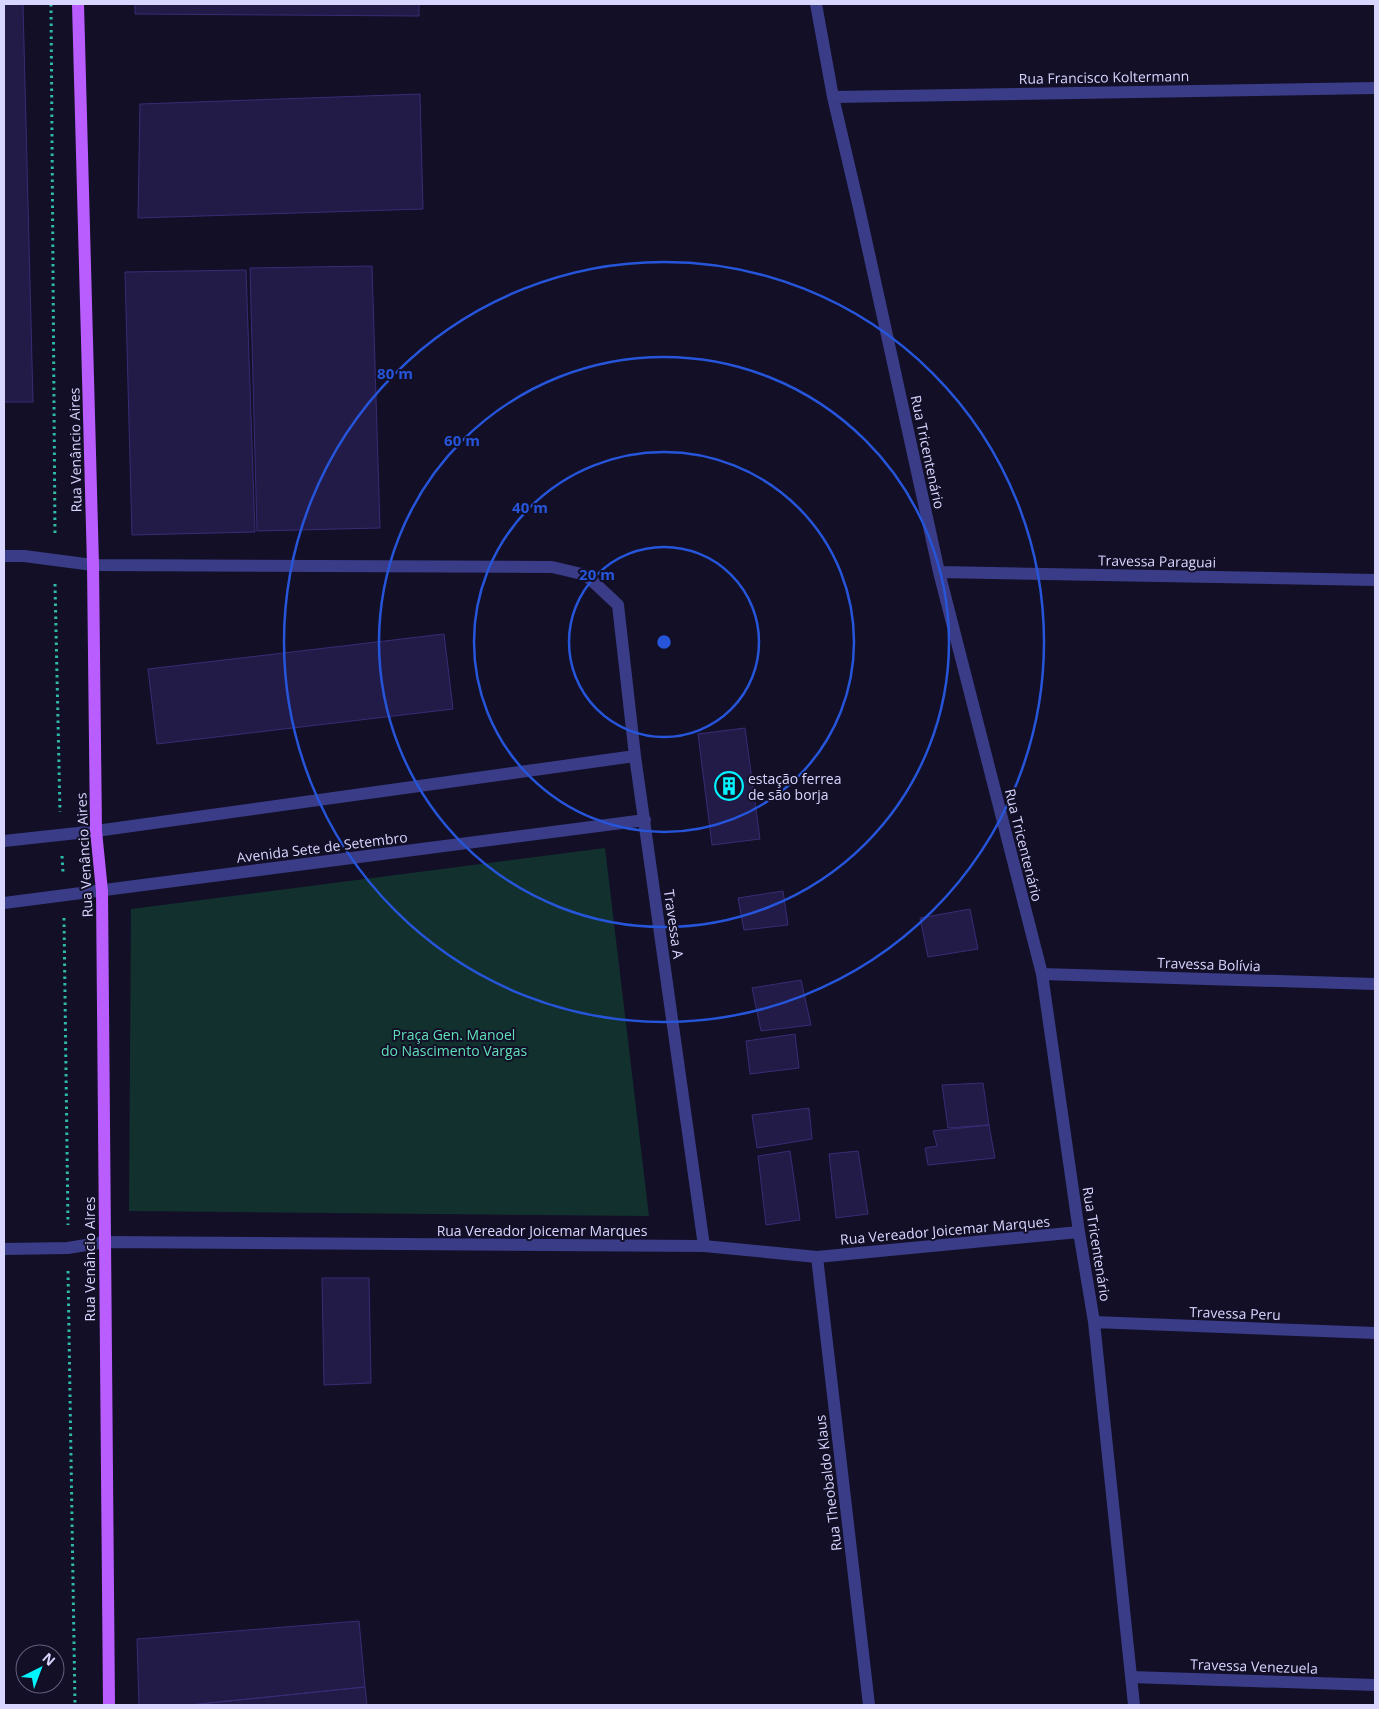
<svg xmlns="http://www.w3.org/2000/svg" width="1379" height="1709" viewBox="0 0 1379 1709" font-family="'Open Sans',sans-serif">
	<rect width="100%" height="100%" fill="#120f27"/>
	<path fill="#12312e" d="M605,848L649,1216L129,1211L131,909Z"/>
	<path fill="#221b48" stroke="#372d75" d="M4,4H23L33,402H4Z
		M135,4H419V16L135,14Z
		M420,94L423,209L138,218L140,104Z
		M372,266L380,528L257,531L250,268Z
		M246,270L255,532L132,535L125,272Z
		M444,634L453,709L157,744L148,669Z
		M745,728L760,839L712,845L698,734Z
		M783,891L788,925L744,930L738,898Z
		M970,909L978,949L928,957L920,918Z
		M801,980L811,1025L761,1031L752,988Z
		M795,1034L799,1068L750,1074L746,1041Z
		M983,1083L989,1125L948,1128L942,1085Z
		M809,1108L812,1139L757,1148L752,1115Z
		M989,1125L995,1158L928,1165L925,1148L937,1146L933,1131Z
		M790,1151L800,1220L766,1225L758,1156Z
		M858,1151L868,1214L836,1218L829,1154Z
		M322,1278H369L371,1383L324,1385Z
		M359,1621L365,1687L190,1705H139L137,1639Z
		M365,1687L367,1705H190Z"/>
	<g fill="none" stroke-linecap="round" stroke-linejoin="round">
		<path stroke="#2fbaa9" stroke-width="3" stroke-dasharray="2.5 4" stroke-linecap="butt" d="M51,4L55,537
			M55,584L60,812
			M62,856L63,872
			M64,918L68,1225
			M68,1271L75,1705"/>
		<path stroke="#3a3c87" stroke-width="12" d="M816,4L833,97L859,208L939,572L1042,974L1079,1232L1094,1322L1134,1705
			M833,97L1375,88
			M4,556H24L93,565L552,567L586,575L618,605L635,756L704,1246
			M939,572L1375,580
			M4,841L96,831L635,756
			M4,903L645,820
			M1042,974L1375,984
			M4,1249L68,1248L104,1242L704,1246L817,1257L1079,1232
			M817,1257L869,1705
			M1094,1322L1375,1333
			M1131,1677L1375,1685"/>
		<path stroke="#b95dff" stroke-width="12" d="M78,4L93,565L96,831L102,891L109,1705"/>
	</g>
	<g fill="none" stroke="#2655da" stroke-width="2.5">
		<circle cx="664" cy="642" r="95"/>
		<circle cx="664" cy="642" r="190"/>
		<circle cx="664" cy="642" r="285"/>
		<circle cx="664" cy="642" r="380"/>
	</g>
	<defs>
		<symbol id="building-ring" viewBox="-11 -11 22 22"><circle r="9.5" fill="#120f27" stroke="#02f5ff" stroke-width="1.5"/><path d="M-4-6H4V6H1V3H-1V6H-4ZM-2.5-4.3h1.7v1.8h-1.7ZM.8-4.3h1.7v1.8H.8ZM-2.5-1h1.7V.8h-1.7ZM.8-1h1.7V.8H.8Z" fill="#02f5ff"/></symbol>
	</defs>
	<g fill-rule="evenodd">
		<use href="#building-ring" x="713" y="770" width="32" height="32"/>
	</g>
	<g text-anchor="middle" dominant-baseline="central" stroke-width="4" stroke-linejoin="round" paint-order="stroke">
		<g font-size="14" fill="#d8d6ff" stroke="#120f27">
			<text transform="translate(1104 77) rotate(-1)">Rua Francisco Koltermann</text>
			<text transform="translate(75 450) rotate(-91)">Rua Venâncio Aires</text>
			<text transform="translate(928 452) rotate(78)">Rua Tricentenário</text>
			<text transform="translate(1157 561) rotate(1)">Travessa Paraguai</text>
			<text transform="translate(1024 845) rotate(76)">Rua Tricentenário</text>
			<text transform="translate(322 847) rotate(-7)">Avenida Sete de Setembro</text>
			<text transform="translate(84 855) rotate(-93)">Rua Venâncio Aires</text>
			<text transform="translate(674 924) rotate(82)">Travessa A</text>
			<text transform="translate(1209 964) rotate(2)">Travessa Bolívia</text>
			<text x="542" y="1230">Rua Vereador Joicemar Marques</text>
			<text transform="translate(945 1230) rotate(-5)">Rua Vereador Joicemar Marques</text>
			<text transform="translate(1097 1244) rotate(81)">Rua Tricentenário</text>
			<text transform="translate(89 1259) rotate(-90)">Rua Venâncio Aires</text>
			<text transform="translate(1235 1313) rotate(2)">Travessa Peru</text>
			<text transform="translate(828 1483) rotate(-97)">Rua Theobaldo Klaus</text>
			<text transform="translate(1254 1666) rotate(2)">Travessa Venezuela</text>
		</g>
		<g font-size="14" fill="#d8d6ff" stroke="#120f27" text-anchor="start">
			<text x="748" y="778">estação ferrea<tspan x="748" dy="16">de são borja</tspan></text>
		</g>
		<g font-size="14" fill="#60e1b9" stroke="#120f27">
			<text x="454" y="1034">Praça Gen. Manoel<tspan x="454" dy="16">do Nascimento Vargas</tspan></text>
		</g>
	</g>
	<circle cx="664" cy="642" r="8" fill="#2655da" stroke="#120f27" stroke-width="2.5"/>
	<g font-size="15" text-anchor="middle" font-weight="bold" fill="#2655da" stroke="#120f27" stroke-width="4" stroke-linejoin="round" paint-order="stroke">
		<text x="395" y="379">80 m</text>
		<text x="462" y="446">60 m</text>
		<text x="530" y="513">40 m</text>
		<text x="597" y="580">20 m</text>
	</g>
	<rect width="1379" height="1709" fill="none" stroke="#d8d6ff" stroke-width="10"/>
	<g transform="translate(40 1669) rotate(42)"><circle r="24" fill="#120f27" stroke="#615f7d"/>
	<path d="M0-4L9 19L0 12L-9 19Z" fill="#02f5ff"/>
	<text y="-8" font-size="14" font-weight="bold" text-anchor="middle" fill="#d8d6ff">N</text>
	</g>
</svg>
